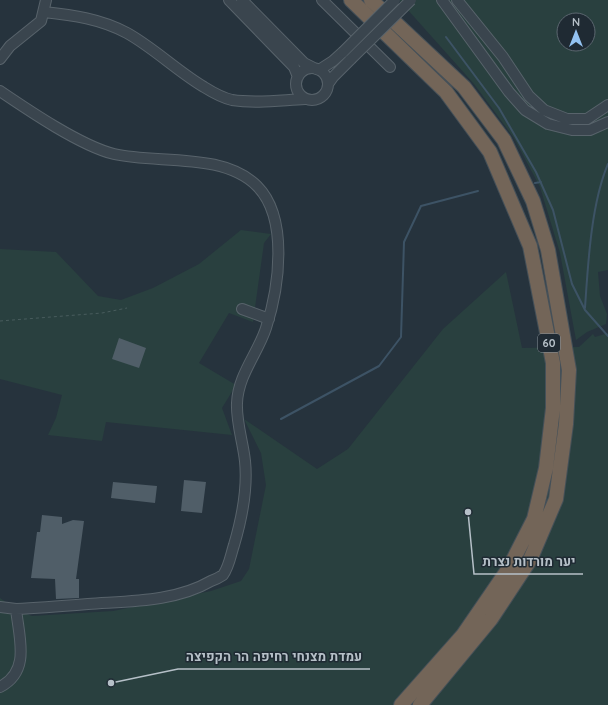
<svg xmlns="http://www.w3.org/2000/svg" width="608" height="705" viewBox="0 0 608 705" font-family="Quicksand,Heebo,sans-serif">
	<rect width="100%" height="100%" fill="#26333d"/>
	<path fill="#29403f" fill-rule="evenodd" d="M399,0H608V270L598,272L600,296L607,314L606,324L587,332L576,340L560,253L540,187L514,138L474,84ZM564,20H588V44H564Z
		M241,230L271,234L264,243L253,322L229,313L199,363L236,385L222,408L232,435L106,422L102,441L48,435L56,418L62,395L0,379V249L56,252L98,296L121,300L153,288L199,264Z
		M506,272L522,348L579,347L593,334L595,337L608,333V705H0V598L17,610L32,616L113,611L211,591L241,581L249,569L266,485L261,453L244,419L317,469L348,449L443,329Z"/>
	<g fill="none" stroke-linecap="round" stroke-linejoin="round">
		<path stroke="#3d5365" stroke-width="2" d="M446,37L499,108L536,172L553,210L572,284L585,310L608,336
			M535,183L541,182
			M585,308C588,264 591,204 608,164
			M281,419L379,366L401,337L404,242L421,206L478,191"/>
	</g>
	<path fill="#505e68" d="M119,338L146,348L139,368L112,359Z
		M184,480L206,482L202,513L181,511Z
		M113,482L157,486L155,503L111,498Z
		M42,515L62,517V524L73,520L84,521L76,579H79V598L56,599L55,579L31,578L37,532H40Z"/>
	<g fill="none" stroke-linecap="round" stroke-linejoin="round">
		<defs>
			<path id="minor" d="M229,0L294,67L298,77
				M242,0L304,63L316,69
				M322,0L390,67
				M442,0L509,92L525,110L548,124L572,130H590L608,122
				M457,0L503,57L529,96L544,110L567,119H587L608,105
				M44,12C73,15 101,19 127,33C154,48 177,71 204,87C212,92 223,98 232,100C256,104 282,100 305,99
				M0,59L10,46L41,21L46,0
				M296 84a16 16 0 1 1 32 0a16 16 0 1 1-32 0Z
				M319,70L333,61L343,52
				M328,84L333,77L351,59
				M0,91C28,110 81,146 114,154C157,164 223,152 257,186C289,218 279,288 266,328C258,353 238,375 237,403C236,422 243,442 245,461C248,490 242,518 234,545C231,554 229,567 223,575C220,577 214,580 211,581C175,602 129,601 88,604C64,606 40,608 16,609C19,638 31,671 0,687
				M242,309L269,319
				M0,607L16,609"/>
			<path id="highway" d="M351,0L446,92L490,152L530,246L553,363V408L546,468L534,519L509,568L463,635L401,705
				M371,0L464,87L504,140L533,201L548,250L569,370L566,424L556,499L530,560L491,619L420,705"/>
		</defs>
		<use href="#minor" stroke="#58636b" stroke-width="12"/>
		<use href="#highway" stroke="#455058" stroke-width="16"/>
		<path stroke="#485c5d" stroke-width="1" stroke-dasharray="3 3" stroke-linecap="butt" d="M0,321L102,313L127,308"/>
		<use href="#minor" stroke="#3a454e" stroke-width="10"/>
		<use href="#highway" stroke="#736558" stroke-width="14"/>
		<defs>
			<path id="minor-bridge" d="M343,52L395,0
				M351,59L411,0"/>
		</defs>
		<use href="#minor-bridge" stroke="#58636b" stroke-width="12" stroke-linecap="butt"/>
		<use href="#minor-bridge" stroke="#3a454e" stroke-width="10"/>
	</g>
	<g text-anchor="middle" dominant-baseline="central" stroke-width="3" stroke-linejoin="round" paint-order="stroke">
		<rect fill="#1f2a33" stroke="#89939b" stroke-width="1" x="538" y="334" width="22" height="18" rx="3"/>
		<g font-size="11" font-weight="bold" fill="#b6c0c8">
			<text x="549" y="343">60</text>
		</g>
	</g>
	<path fill="none" stroke="#b6c0c8" stroke-width="1.5" d="M468 512L474 574H583M111 683L178 669H370"/>
	<g fill="#b6c0c8" stroke="#1f2a33" stroke-width="1.5">
		<circle cx="468" cy="512" r="4"/>
		<circle cx="111" cy="683" r="4"/>
	</g>
	<g font-size="13" text-anchor="middle" font-weight="bold" fill="#b6c0c8" stroke="#1f2a33" stroke-width="3" stroke-linejoin="round" paint-order="stroke">
		<text x="529" y="566">יער מורדות נצרת</text>
		<text x="274" y="661">עמדת מצנחי רחיפה הר הקפיצה</text>
	</g>
	<g transform="translate(576 32)"><circle r="19" fill="#1f2a33" stroke="#5b666f"/>
	<path d="M0-3L7 15L0 10L-7 15Z" fill="#93c2f1"/>
	<text y="-6" font-size="11" font-weight="bold" text-anchor="middle" fill="#b6c0c8">N</text>
	</g>
</svg>
